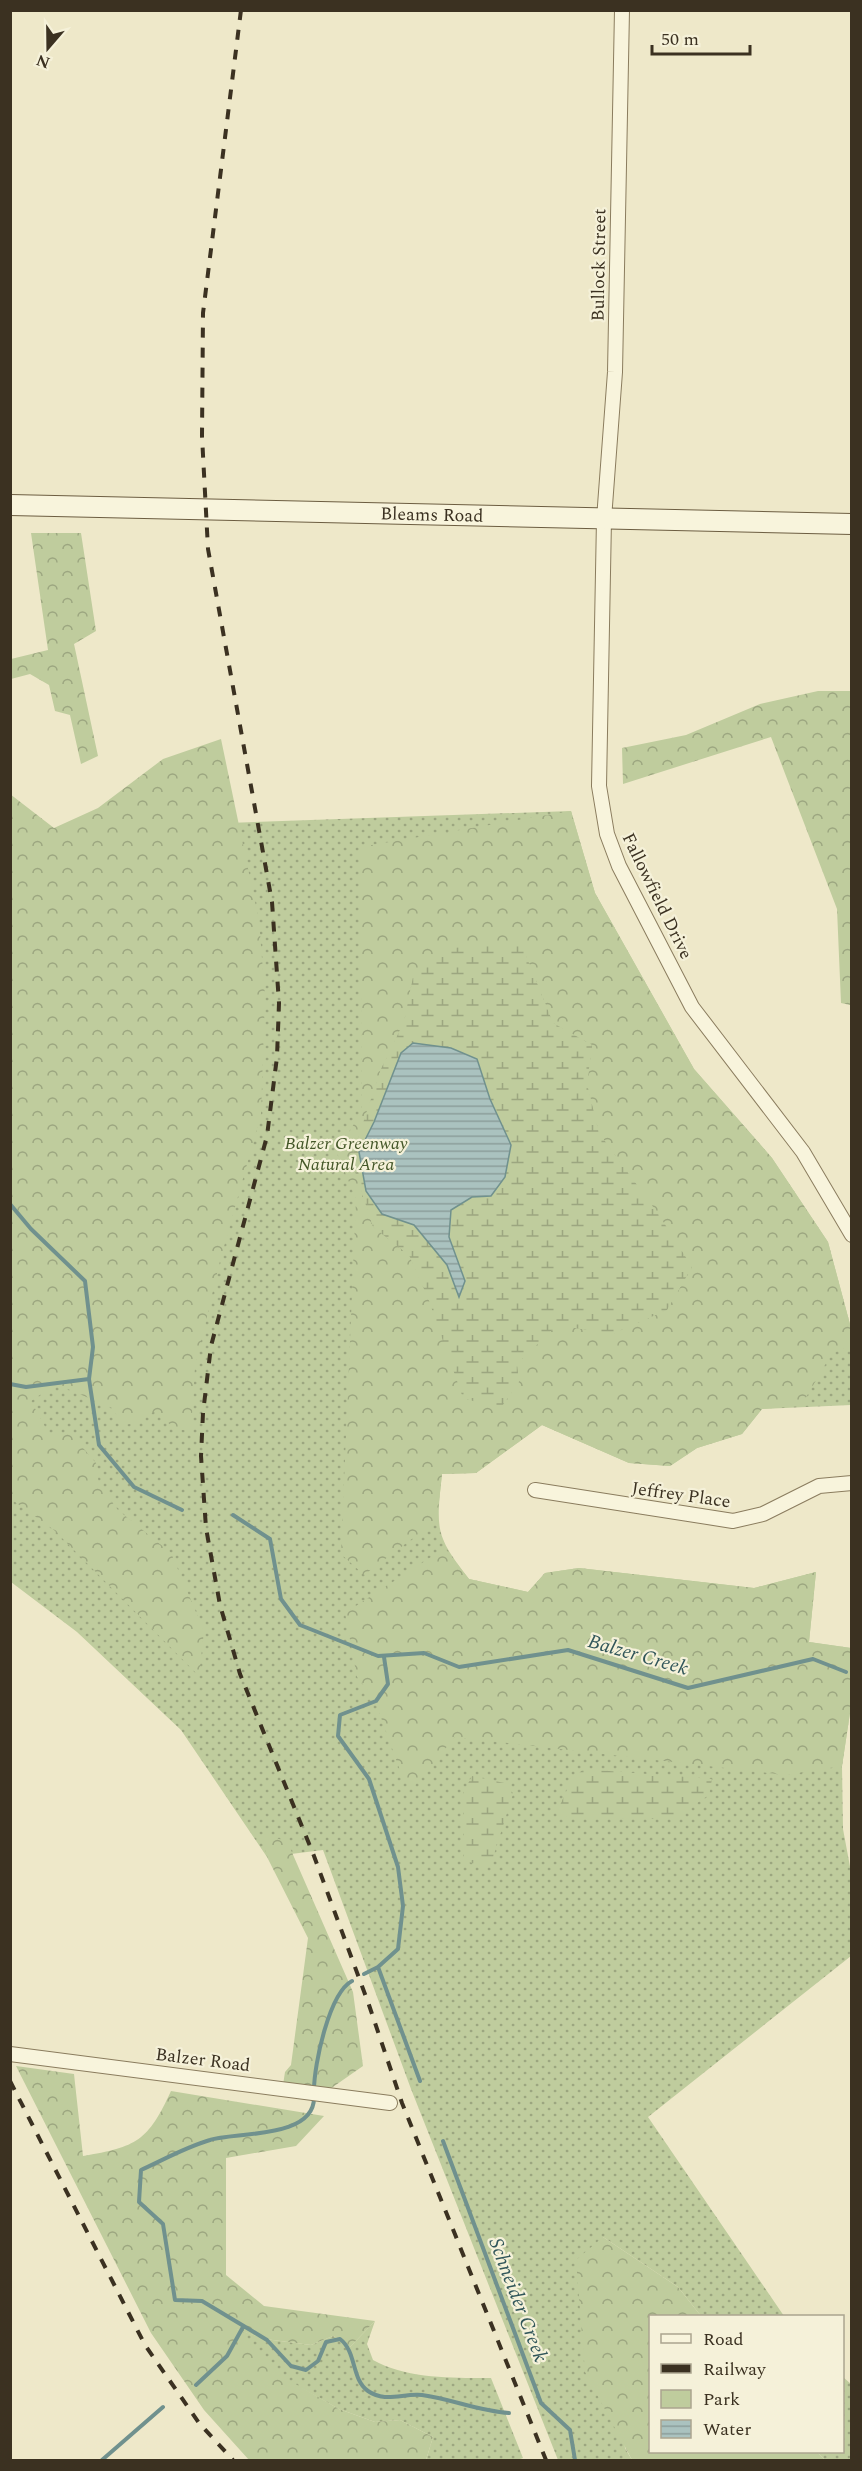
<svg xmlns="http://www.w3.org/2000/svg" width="862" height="2471" viewBox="0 0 862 2471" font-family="Spectral,serif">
	<defs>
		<pattern id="green-dots" width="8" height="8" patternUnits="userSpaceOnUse" patternTransform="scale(1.5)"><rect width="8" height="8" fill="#bfcc9d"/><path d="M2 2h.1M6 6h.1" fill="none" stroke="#9ca680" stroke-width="1.8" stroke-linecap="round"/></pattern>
		<pattern id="forest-crowns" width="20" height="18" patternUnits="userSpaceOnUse" patternTransform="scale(1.5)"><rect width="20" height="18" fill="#bfcc9d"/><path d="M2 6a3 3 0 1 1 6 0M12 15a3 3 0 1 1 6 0" fill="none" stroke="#9ca680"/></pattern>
		<pattern id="wetland-marsh" width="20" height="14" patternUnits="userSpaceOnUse" patternTransform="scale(1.5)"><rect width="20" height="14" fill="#bfcc9d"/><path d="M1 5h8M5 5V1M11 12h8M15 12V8" fill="none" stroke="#9ca680"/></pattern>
		<pattern id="water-rules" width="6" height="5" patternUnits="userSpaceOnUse" patternTransform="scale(1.5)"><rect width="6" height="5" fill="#aac2bf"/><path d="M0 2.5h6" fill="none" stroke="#8c9e9b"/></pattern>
	</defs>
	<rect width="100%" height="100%" fill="#eee8c9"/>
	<path fill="url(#green-dots)" d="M571,811L595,893L694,1069L772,1158L828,1242L851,1328V1405L762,1409L742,1434L697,1448L670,1466L629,1463L542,1425L476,1473L442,1474C436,1530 435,1535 469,1579L528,1592L545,1573L579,1568L754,1588L816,1572L809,1642L851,1648V1706L842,1766L843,1829L851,1872V1956L648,2117L784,2316H701L678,2287L603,2237L625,2448L632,2460H558L411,2089L323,1850L267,1857L181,1730L77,1632L11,1582L10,833L54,829Z
		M375,2321L367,2344L373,2360C407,2379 452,2378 491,2378L523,2458L517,2460H426L433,2437L400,2420L375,2422L339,2409L285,2379L234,2328L265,2339L311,2345L333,2336L342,2340L349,2348Z
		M843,2377L851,2384V2460H825L817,2452H842Z"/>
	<path fill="url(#forest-crowns)" fill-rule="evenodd" d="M31,533H81L96,631L74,644L98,756L81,764L70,715L55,711L49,685L30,674L11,679V659L48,650Z
		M818,691H851L850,1005L841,1003L837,909L771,737L623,784L622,748L686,735L760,704Z
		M221,739L259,921L265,996L261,1114L220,1261L195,1367L191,1431L175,1429L155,1411L137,1423L123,1425L112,1408L56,1384L31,1401L49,1434H71L96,1463L99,1485L118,1510L171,1553L204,1631L199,1676L54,1530L11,1499L10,794L54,828L98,808L163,759Z
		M571,811L595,893L694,1069L772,1158L828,1242L851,1328V1346L832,1353L801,1406L762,1409L742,1434L697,1448L670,1466L629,1463L542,1425L476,1473L442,1474L437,1520L364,1575L341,1554L356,1199L337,1153L362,1110L360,847ZM521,943L553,1023L592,1045L587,1084L599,1133L658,1215L692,1268L666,1310L613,1334L557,1325L516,1364L428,1298L409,1255L373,1227L351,1159L381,1069L404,1022L413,977Z
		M445,1548L469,1579L528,1592L545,1573L579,1568L754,1588L816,1572L809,1642L851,1648V1706L842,1766L786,1775L455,1737L415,1785L402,1776L374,1698L357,1677L345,1613Z
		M263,1835L287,1841L353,1992L363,2066L330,2089L283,2085L285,2072L291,2065L308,1938L267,1857Z
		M16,2066L74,2074L83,2156C137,2147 148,2141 171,2091L324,2116L296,2146L226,2158V2275L264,2306L375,2321L349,2348L342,2340L333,2336L311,2345L265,2339L236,2329L285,2378L339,2409L375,2422L400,2420L433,2437L426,2460H249L204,2410L151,2333Z
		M603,2237L678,2287L701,2316H650V2452H817L825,2460H632L585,2372L576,2260Z"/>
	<path fill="url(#wetland-marsh)" fill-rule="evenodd" d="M521,943L553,1023L592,1045L587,1084L599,1133L659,1215L692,1267L667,1310L612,1334L557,1325L517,1364L519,1382L500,1409L463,1398L428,1298L409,1255L373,1227L351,1159L381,1069L404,1022L413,977L453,948ZM401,1053L477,1060L490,1099L472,1197L451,1210L449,1237L465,1281L459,1296L447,1265L414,1225L382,1214L359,1152L374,1122Z
		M583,1769L712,1779L709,1795L673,1819L567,1817L556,1814L570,1783Z
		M472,1776L509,1784L513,1794L491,1864L482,1866L463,1860V1793Z"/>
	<path fill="url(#water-rules)" stroke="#70918e" stroke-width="1.5" d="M413,1043L451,1048L477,1059L490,1099L511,1145L505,1177L491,1196L472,1197L451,1210L449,1237L465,1281L459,1297L447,1265L414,1225L382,1214L366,1191L359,1152L374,1122L401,1053Z"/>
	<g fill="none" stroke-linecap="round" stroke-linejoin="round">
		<path stroke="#70918e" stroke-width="4" d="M10,1204L31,1229L85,1281L93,1347L89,1379L99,1445L134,1487L182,1510
			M10,1384L26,1387L89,1379
			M233,1515L270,1539L281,1599L300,1625L378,1656L424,1653L459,1667L568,1650L688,1688L813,1659L846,1672
			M378,1967L420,2081
			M364,1974L378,1967L398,1949L403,1906L398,1867L369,1779L338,1736L340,1715L376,1701L388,1684L384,1657
			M314,2090C314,2065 329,1993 352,1981
			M314,2097C315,2139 235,2132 210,2140C186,2147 163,2160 141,2170L139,2202L163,2224L175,2300L202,2301L267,2340L291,2366L306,2370L318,2361L326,2342L340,2339C357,2352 351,2379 368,2391C385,2403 403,2393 422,2395C452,2399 478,2411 509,2413
			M443,2141L541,2403L570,2430L575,2460
			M196,2385L227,2356L243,2327
			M102,2460L163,2407"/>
		<defs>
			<path id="street" d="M622,10L615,372L604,519L599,786L607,834L619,866L692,1007L803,1152L852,1235
				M535,1490L733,1521L763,1514L819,1486L852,1483
				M10,2054L390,2103"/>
			<g id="secondary">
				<path id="s1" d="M10,505L852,524"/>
			</g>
		</defs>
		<use href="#street" stroke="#8a7c5e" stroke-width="16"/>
		<use href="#secondary" stroke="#6c5d41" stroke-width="22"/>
		<use href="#street" stroke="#f8f4dc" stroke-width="14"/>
		<use href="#secondary" stroke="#f8f4dc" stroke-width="20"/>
		<path stroke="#3b3121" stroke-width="4" stroke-dasharray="10 10" stroke-linecap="butt" d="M241,10L203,313L202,436L208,549L272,902L279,1003L277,1057L267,1136L211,1346L203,1413L201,1456L206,1528L220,1605L240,1674L314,1856L369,2005L402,2103L546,2460
			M10,2081L145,2345L199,2423L233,2460"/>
	</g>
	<g text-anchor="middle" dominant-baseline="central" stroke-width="4.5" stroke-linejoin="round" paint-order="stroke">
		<g font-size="18" fill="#3b3121" stroke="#f5f1d9">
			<text transform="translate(599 265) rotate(-89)">Bullock Street</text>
			<text stroke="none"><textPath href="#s1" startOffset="422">Bleams Road</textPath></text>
			<text transform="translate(657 896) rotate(64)">Fallowfield Drive</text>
			<text transform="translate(681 1495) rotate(8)">Jeffrey Place</text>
			<text transform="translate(203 2060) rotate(7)">Balzer Road</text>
		</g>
		<g font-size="18" font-style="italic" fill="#445728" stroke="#f5f1d9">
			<text x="346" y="1143">Balzer Greenway<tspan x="346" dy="21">Natural Area</tspan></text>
		</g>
		<g font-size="20" font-style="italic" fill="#31565a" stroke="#f5f1d9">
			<text transform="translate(638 1655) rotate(16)">Balzer Creek</text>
			<text transform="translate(518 2300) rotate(69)">Schneider Creek</text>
		</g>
	</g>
	<rect width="862" height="2471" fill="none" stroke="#3b3121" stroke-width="24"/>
	<rect x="649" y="2315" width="195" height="138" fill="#f5f1d9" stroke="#aba48f" stroke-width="1.5"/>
	<rect x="661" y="2334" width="30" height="9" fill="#f8f4dc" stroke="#aba48f" stroke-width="1.5"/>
	<text x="703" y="2345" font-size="18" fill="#3b3121">Road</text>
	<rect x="661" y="2364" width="30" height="9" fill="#3b3121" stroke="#aba48f" stroke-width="1.5"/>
	<text x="703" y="2375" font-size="18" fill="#3b3121">Railway</text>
	<rect x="661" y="2390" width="30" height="18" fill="#bfcc9d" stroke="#aba48f" stroke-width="1.5"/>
	<text x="703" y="2405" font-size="18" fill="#3b3121">Park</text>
	<rect x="661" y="2420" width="30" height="18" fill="url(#water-rules)" stroke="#aba48f" stroke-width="1.5"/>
	<text x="703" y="2435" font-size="18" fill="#3b3121">Water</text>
	<g transform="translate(48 48) rotate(200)" stroke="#f5f1d9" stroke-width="4.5" paint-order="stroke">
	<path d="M0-4.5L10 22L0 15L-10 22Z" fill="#3b3121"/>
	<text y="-9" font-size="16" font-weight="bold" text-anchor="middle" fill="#3b3121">N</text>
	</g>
	<path d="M652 45v9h98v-9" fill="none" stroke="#3b3121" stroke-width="3"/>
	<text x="661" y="45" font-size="18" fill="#3b3121" stroke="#f5f1d9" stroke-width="4.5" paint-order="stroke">50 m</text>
</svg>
